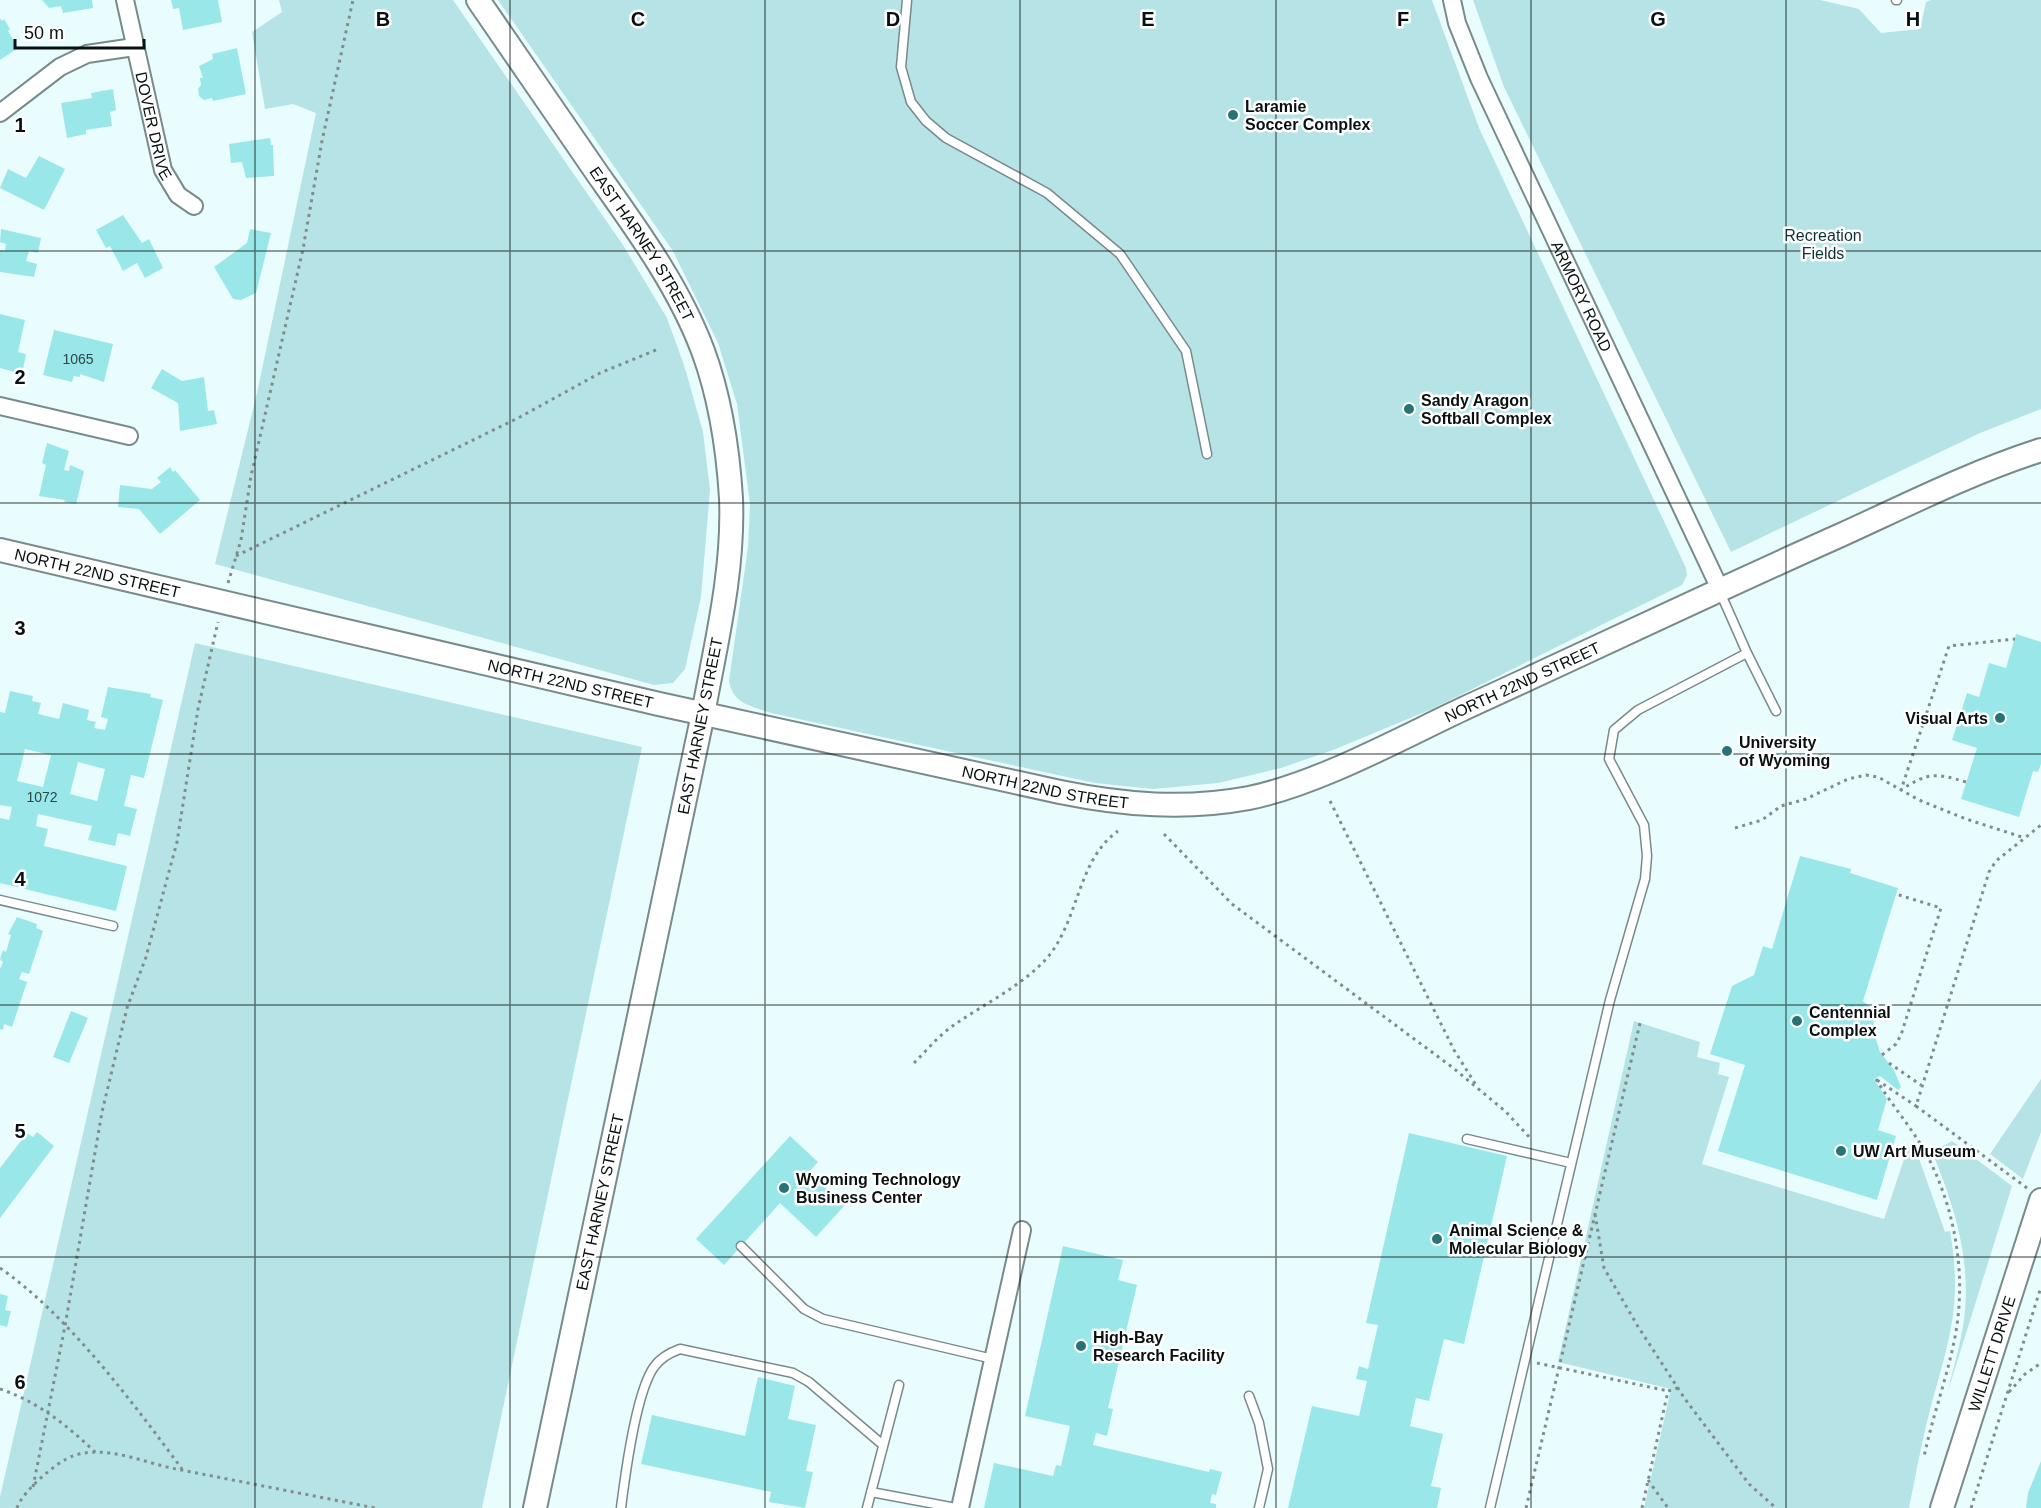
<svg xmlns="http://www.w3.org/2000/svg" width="2041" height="1508" viewBox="0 0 2041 1508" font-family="Arial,sans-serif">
	<rect width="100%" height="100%" fill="#eafdfe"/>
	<path fill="#b6e3e5" d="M279,0H453L623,245L667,318L685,368L703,432L710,490L701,597L685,669L673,683L654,685L215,564L257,393L316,113L293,104L265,109L252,32L282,12Z
		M498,0H1432L1479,128L1686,568L1687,575L1682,585L1432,709L1333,750L1281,768L1218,783L1153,789L1095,783L771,713C751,706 733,704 729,681L748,547L750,504L737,404L718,343L673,251Z
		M1473,0H1820L1859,9L1881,33L1920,29L1926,2L1931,0H2041V409L1980,433L1731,552L1504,87Z
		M195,643L642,747L482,1508H0V1497Z
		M1634,1021L1700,1042L1697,1057L1720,1063L1718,1074L1729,1077L1702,1164L1884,1219L1908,1147L1917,1153L1945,1232L1950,1231C1964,1311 1946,1347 1927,1422C1920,1450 1915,1479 1909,1508H1644L1671,1389L1558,1362Z
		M2041,1079V1132L2023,1179L1990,1154Z
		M1952,1141L2012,1186L1948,1391C1954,1364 1963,1337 1965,1310C1970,1255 1953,1202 1932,1152Z"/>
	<path fill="#9ae7ea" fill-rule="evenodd" d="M42,0H92L93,8L63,13L61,6L49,8Z
		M171,0H218L222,22L183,30L179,8L173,9Z
		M0,18L2,21L4,19L10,29L8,31L18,48L0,60Z
		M237,48L246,94L213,101L212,98L204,100L199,96L198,89L201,85L200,78H203L199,66L213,59L212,54Z
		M113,89L116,110L110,112L112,126L86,130V134L67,138L61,103L92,98L91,93Z
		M270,138L271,145H273L274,176L246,178L242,162L231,163L229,144Z
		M39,156L65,169L44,210L0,188L8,169L26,178Z
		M123,215L142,243L149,239L163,268L145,278L137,263L123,271L110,246L106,248L96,230Z
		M1,229L41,238L38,253L29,251L26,261L37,264L34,277L0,272V250L5,251L6,244L0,242Z
		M250,229L271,233L256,293L241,300L233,299L214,267L247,243Z
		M0,314L25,320L18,352L26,354L22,374L0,368Z
		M54,330L113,344L104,382L80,374V377L74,376L72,382L43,375Z
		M162,369L182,381L204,377L208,411L214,410L217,424L180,431L178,403L151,388Z
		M47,443L69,451L64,470L69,471L70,465L84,471L76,504L64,502L65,500L39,496L46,465L42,463Z
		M170,467L173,472L175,470L200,500L160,534L139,509L118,507L120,485L152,489L161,482L157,478Z
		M2016,634L2041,642V764L2038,772L2033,771L2019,817L1961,799L1977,748L1952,740L1967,693L1979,697L1989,663L2006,668Z
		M108,687L151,694L150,697L163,700L144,778L131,775L124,806L137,809L130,836L118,833L115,846L88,840L92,826L38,814L36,826L48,829L44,846L127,866L116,911L0,883V818L9,820L12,807L0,805V712L5,713L10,691L33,696L32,701L41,703L38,714L59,719L63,703L89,710L87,720L96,722L94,728L105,730L108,719L101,717ZM25,749L51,755L43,787L17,781ZM78,762L105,769L97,801L70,794Z
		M1800,856L1851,869L1850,873L1898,888L1863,1001L1873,1009L1874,1033L1880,1052L1894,1070L1901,1087L1898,1090L1880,1076L1874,1079L1887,1099L1878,1130L1896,1136L1877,1200L1718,1151L1745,1065L1710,1054L1732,986L1754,975L1763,946L1772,949Z
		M17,917L37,924L36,928L43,931L29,974L22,972L19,979L27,982L12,1027L4,1024L3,1030L0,1029V969L3,962L0,959L3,950L6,952L11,935L8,934Z
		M71,1011L88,1018L69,1063L53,1057Z
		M37,1132L54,1146L0,1218V1168L27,1133L33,1137Z
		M1409,1133L1507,1156L1464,1344L1444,1339L1429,1401L1416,1398L1410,1426L1443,1434L1431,1486L1441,1488L1437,1508H1288L1312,1406L1359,1416L1367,1381L1356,1379L1359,1366L1368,1369L1378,1325L1366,1323Z
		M790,1136L818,1162L809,1172L845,1205L816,1237L780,1203L724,1265L696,1239Z
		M1063,1246L1123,1260L1118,1280L1137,1285L1108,1408L1113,1409L1107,1436L1096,1433L1093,1445L1209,1472L1210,1469L1222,1472L1216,1495L1212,1494L1210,1503L1216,1504V1508H984L994,1463L1053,1476L1056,1465L1061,1466L1070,1426L1025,1416Z
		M0,1294L8,1296L5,1310L11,1311L7,1327L0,1325Z
		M758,1377L795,1386L788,1419L816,1425L806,1471L813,1472L805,1508L769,1502L771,1492L641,1464L652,1415L745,1436Z
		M2041,1461V1508H2026L2028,1493Z"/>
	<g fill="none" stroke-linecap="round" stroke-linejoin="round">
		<defs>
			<path id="lane" d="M907,0L901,67L911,102L926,121L946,138L1047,193L1120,254L1186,351L1207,454
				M1896,0H1897
				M1720,592L1747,653L1776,711
				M0,900L113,926
				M1467,1139L1571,1163
				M741,1246L804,1309L823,1319L993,1359
				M1249,1396L1259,1423L1268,1469L1259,1508
				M871,1492L956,1508
				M621,1508C625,1476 636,1392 654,1367C660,1358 669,1353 680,1349L793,1373L809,1382L883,1445
				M867,1508L899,1385
				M1490,1508L1610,1000L1645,879L1647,856L1644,825L1609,759L1614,730L1638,710L1747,653"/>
			<g id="street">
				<path id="s1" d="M125,0L163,170L178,195L194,206"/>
				<path id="s2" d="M1452,0L1457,23L1479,78L1720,589"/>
				<path d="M0,113L60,67L87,54L134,47"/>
				<path d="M0,406L129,436"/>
				<path d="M960,1508L1022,1230"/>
			</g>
			<g id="secondary">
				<path id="s3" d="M478,0C518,59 559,117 599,176C638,231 679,287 703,351C720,397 728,450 731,498C734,571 716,643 703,714L535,1508"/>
				<path id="s4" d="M0,550L659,704L1060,792C1124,805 1185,810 1249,798C1318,784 1401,738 1465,708C1590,651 1715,591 1841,535C1907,505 1972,472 2041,450"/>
				<path id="s5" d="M1942,1508L2041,1200"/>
			</g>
		</defs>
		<use href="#lane" stroke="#798a8b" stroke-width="11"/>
		<use href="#street" stroke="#798a8b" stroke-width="20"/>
		<use href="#secondary" stroke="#798a8b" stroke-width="26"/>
		<path stroke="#808d8e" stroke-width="3" stroke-dasharray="3 4.5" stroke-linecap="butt" d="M236,556L520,417L600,373L656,350
			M228,583L241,540L251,476L303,249L322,141L353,0
			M1966,782C1936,773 1928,772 1901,790L1949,646L2015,639
			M1330,801L1454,1050L1476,1085
			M1735,828L1762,820L1781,806L1806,799L1848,779L1866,775L1878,777L1919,800L1966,819L2025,838
			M1164,834L1232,904L1452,1067L1505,1111L1532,1140
			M1882,1055L1896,1044L1901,1035L1941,908L1896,894
			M914,1063C927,1050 939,1035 954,1025C984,1004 1022,986 1047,958C1079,921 1077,860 1118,831
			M1889,1063L1921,1085
			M1876,1079C1892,1106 1914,1130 1929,1159C1957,1215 1967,1281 1954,1342C1946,1381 1932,1418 1924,1457
			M1877,1080L1916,1106
			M2027,1188L1916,1106L1989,872L1996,861L2041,825
			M1595,1214L1604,1268L1637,1325L1685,1399L1749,1484L1776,1508
			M0,1268C68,1315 133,1403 182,1469
			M1537,1363L1668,1391
			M0,1389C37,1401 68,1426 96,1453
			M2009,1392L2025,1374L2041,1363
			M1648,1480L1668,1508
			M33,1487L65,1326L102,1112L127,1008L146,957L177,842L198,709L218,622
			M17,1508C22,1492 57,1461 73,1456C106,1444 144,1463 176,1469C243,1482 309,1495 375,1508
			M1526,1508L1640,1023
			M1642,1508L1668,1391L1678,1388
			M1971,1508L2041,1287"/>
		<use href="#lane" stroke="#fff" stroke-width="8"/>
		<use href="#street" stroke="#fff" stroke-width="16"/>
		<use href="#secondary" stroke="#fff" stroke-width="22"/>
	</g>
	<path fill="none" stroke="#091010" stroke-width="1.5" stroke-opacity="0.55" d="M255,0V1508M510,0V1508M765,0V1508M1020,0V1508M1276,0V1508M1531,0V1508M1786,0V1508M0,251H2041M0,503H2041M0,754H2041M0,1005H2041M0,1257H2041"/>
	<g fill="#287376" stroke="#fff" stroke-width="2">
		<circle cx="1233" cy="115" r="6"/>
		<circle cx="1409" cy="409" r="6"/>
		<circle cx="2000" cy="718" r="6"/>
		<circle cx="1727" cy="751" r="6"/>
		<circle cx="1797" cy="1021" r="6"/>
		<circle cx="1841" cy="1151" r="6"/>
		<circle cx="784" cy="1188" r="6"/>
		<circle cx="1437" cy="1239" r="6"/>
		<circle cx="1081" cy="1346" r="6"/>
	</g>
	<g text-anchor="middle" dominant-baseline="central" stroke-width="5" stroke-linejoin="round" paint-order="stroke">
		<g font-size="14" fill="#2d4646">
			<text x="78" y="359">1065</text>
			<text x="42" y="797">1072</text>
		</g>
		<g font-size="16" font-weight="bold" fill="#091010" stroke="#fff" text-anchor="start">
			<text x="1245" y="106">Laramie<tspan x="1245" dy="18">Soccer Complex</tspan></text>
			<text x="1421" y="400">Sandy Aragon<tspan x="1421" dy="18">Softball Complex</tspan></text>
			<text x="1988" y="718" text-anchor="end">Visual Arts</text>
			<text x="1739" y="742">University<tspan x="1739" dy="18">of Wyoming</tspan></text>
			<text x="1809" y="1012">Centennial<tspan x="1809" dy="18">Complex</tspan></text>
			<text x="1853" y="1151">UW Art Museum</text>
			<text x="796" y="1179">Wyoming Technology<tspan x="796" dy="18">Business Center</tspan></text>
			<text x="1449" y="1230">Animal Science &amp;<tspan x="1449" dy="18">Molecular Biology</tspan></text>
			<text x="1093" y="1337">High-Bay<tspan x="1093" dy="18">Research Facility</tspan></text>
		</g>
		<g font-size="16" fill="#091010" stroke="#fff">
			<text stroke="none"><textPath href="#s1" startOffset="129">DOVER DRIVE</textPath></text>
			<text stroke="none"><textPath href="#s3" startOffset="294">EAST HARNEY STREET</textPath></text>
			<text stroke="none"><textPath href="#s2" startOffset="324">ARMORY ROAD</textPath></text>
			<text stroke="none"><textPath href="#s4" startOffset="100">NORTH 22ND STREET</textPath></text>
			<text stroke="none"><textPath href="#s4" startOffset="1575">NORTH 22ND STREET</textPath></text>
			<text stroke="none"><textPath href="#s4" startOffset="586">NORTH 22ND STREET</textPath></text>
			<text transform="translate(700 726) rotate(-79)">EAST HARNEY STREET</text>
			<text stroke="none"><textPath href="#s4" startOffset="1072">NORTH 22ND STREET</textPath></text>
			<text transform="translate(600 1202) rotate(-78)">EAST HARNEY STREET</text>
			<text stroke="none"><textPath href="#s5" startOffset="162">WILLETT DRIVE</textPath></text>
		</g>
		<g font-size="16" fill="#0c3234" stroke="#fff">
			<text x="1823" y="235">Recreation<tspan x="1823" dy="18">Fields</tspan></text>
		</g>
	</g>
	<g font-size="20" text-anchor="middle" font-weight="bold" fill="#091010" stroke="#fff" stroke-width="5" stroke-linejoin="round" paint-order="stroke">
		<text x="383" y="26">B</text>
		<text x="638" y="26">C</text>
		<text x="893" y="26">D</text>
		<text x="1148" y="26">E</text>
		<text x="1403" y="26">F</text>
		<text x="1658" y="26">G</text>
		<text x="1913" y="26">H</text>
		<text x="20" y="132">1</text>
		<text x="20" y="384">2</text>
		<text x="20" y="635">3</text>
		<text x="20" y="886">4</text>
		<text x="20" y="1138">5</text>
		<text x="20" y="1389">6</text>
	</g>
	<path d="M15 39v9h129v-9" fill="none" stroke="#091010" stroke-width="3"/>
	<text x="24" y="39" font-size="18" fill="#091010" stroke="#ffffff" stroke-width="4.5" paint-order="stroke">50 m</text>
</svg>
